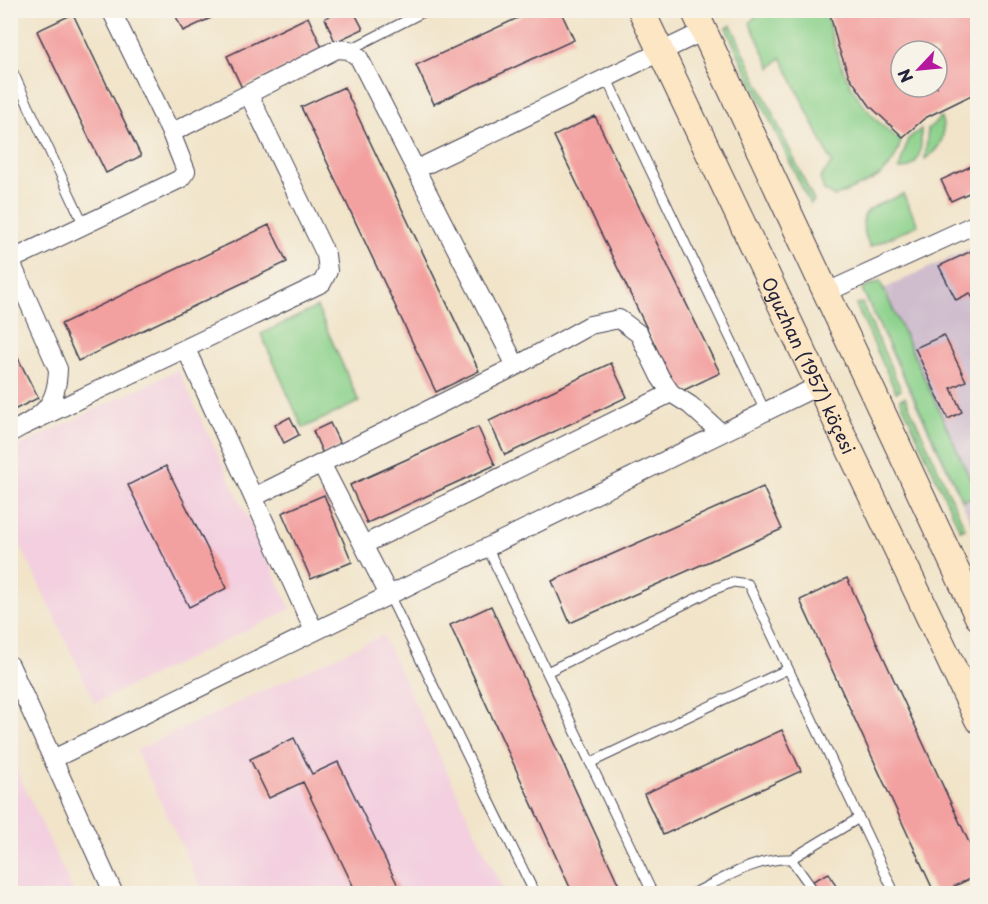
<svg xmlns="http://www.w3.org/2000/svg" width="988" height="904" viewBox="0 0 988 904" font-family="'Playpen Sans',sans-serif">
	<rect width="100%" height="100%" fill="#f7f3e8"/>
	<filter id="ink" filterUnits="userSpaceOnUse"><feTurbulence type="fractalNoise" baseFrequency=".0167" numOctaves="2"/><feDisplacementMap in="SourceGraphic" scale="12" xChannelSelector="R" yChannelSelector="G"/><feConvolveMatrix kernelMatrix="1 2 1 2 8 2 1 2 1" color-interpolation-filters="sRGB"/></filter>
	<filter id="wash" filterUnits="userSpaceOnUse"><feTurbulence type="fractalNoise" baseFrequency=".008" numOctaves="4" result="noise"/><feDisplacementMap in="SourceGraphic" scale="24" xChannelSelector="R" yChannelSelector="G"/><feGaussianBlur stdDeviation="1.35" result="paint"/><feColorMatrix in="noise" values="0 0 0 0 0 0 0 0 0 0 0 0 0 0 0 0 0 1.4 0 .05"/><feComposite in="paint" operator="in"/></filter>
	<g filter="url(#wash)">
		<rect width="100%" height="100%" fill="#f1e4c9"/>
		<path fill="#f3cfdf" d="M178,370L291,609L95,703L11,525V450Z
			M383,635L504,893H204L136,750Z
			M10,758H11L74,893H11Z"/>
		<path fill="#cfbdce" d="M977,245V535L865,298Z"/>
		<path fill="#8bd18b" stroke="#567a63" stroke-width="1.5" d="M760,11H825C839,67 852,105 901,141C891,180 868,181 834,197L824,190L820,178L832,163L781,57L771,68L750,23Z
			M731,25L814,201L810,204L726,28Z
			M941,117C947,136 941,148 925,159L928,129Z
			M921,129C922,146 921,170 899,169L908,139Z
			M903,194L918,225L870,247C852,208 870,209 903,194Z
			M880,281L977,494L963,501L862,289Z
			M862,303L901,390L896,392L856,305Z
			M317,307L359,402L303,428L261,334Z
			M905,397L965,528L960,530L900,399Z"/>
		<g id="blocks">
			<path fill="#f3a1a0" fill-rule="evenodd" d="M173,10H228L183,31Z
				M341,10H353L363,29L335,42L325,18Z
				M535,10H560L574,40L434,104L416,65Z
				M829,10H978V92L925,118L903,137L870,106L849,76L838,46ZM901,51H937V87H901Z
				M73,14L141,156L106,173L37,31Z
				M308,17L323,50L242,88L227,56Z
				M344,87L479,371L436,392L301,107Z
				M595,116L720,373L678,393L554,136Z
				M978,163V189L951,201L941,180Z
				M269,225L287,262L78,361L61,324Z
				M978,248V308L970,293L956,300L939,266Z
				M944,335L966,381L951,388L962,412L948,419L915,348Z
				M10,342L38,398L10,412Z
				M611,363L627,397L505,455L489,421Z
				M290,417L299,435L284,443L275,425Z
				M330,423L341,446L323,454L313,431Z
				M478,427L495,465L367,523L350,485Z
				M166,466L227,588L189,607L128,485Z
				M763,487L782,529L570,623L552,581Z
				M324,495L352,562L311,579L282,513Z
				M847,578L978,862V875L938,894H935L800,600Z
				M491,606L623,894H573L450,625Z
				M782,730L801,771L663,835L644,794Z
				M294,738L312,774L338,762L402,894H357L303,782L269,798L250,759Z
				M829,873L840,894H820L813,881Z"/>
		</g>
	</g>
	<g filter="url(#ink)">
		<use href="#blocks" fill-opacity="0" stroke="#413f50" stroke-width="1.5"/>
		<g fill="none" stroke-linecap="round" stroke-linejoin="round">
			<defs>
				<path id="service" d="M349,50L427,10
					M10,66L84,225
					M607,79L765,411
					M487,547L653,894
					M389,595L535,894
					M547,672L715,589L733,582L748,584L895,894
					M590,763L788,669
					M791,859L859,818
					M692,894C723,879 757,857 791,859L816,894"/>
				<path id="minor" d="M171,133L337,49L349,50L359,58L516,366L254,497
					M417,169L704,31
					M10,260L58,369C57,408 42,415 10,433
					M11,260L180,179L186,171L171,133L111,10
					M825,293L978,223
					M186,349L314,631
					M516,366L590,325L619,319L639,334L660,377L671,393L690,405L721,433
					M23,426L322,283L328,271L326,255L249,95
					M321,463L389,595
					M363,545L671,393
					M10,665L114,894
					M53,759L818,386"/>
				<g id="secondary">
					<path id="s1" d="M641,10L978,720"/>
					<path d="M694,10L978,617"/>
				</g>
			</defs>
			<use href="#service" stroke="#413f50" stroke-width="11"/>
			<use href="#minor" stroke="#413f50" stroke-width="20"/>
			<use href="#secondary" stroke="#413f50" stroke-width="28"/>
			<use href="#service" stroke="#fff" stroke-width="9"/>
			<use href="#minor" stroke="#fff" stroke-width="18"/>
			<use href="#secondary" stroke="#fce6c4" stroke-width="26"/>
		</g>
	</g>
	<g text-anchor="middle" dominant-baseline="central" stroke-width="5" stroke-linejoin="round" paint-order="stroke">
		<g font-size="18" fill="#22223b" stroke="#f7f3e8">
			<text stroke="none"><textPath href="#s1" startOffset="393">Oguzhan (1957) köçesi</textPath></text>
		</g>
	</g>
	<rect width="988" height="904" fill="none" stroke="#f7f3e8" stroke-width="36"/>
	<g transform="translate(919 69) rotate(244)"><circle r="28" fill="#f7f3e8" stroke="#a29fa3" stroke-width="1.5"/>
	<path d="M0-4.5L10 22L0 15L-10 22Z" fill="#b5179e"/>
	<text y="-9" font-size="16" font-weight="bold" text-anchor="middle" fill="#22223b">N</text>
	</g>
</svg>
